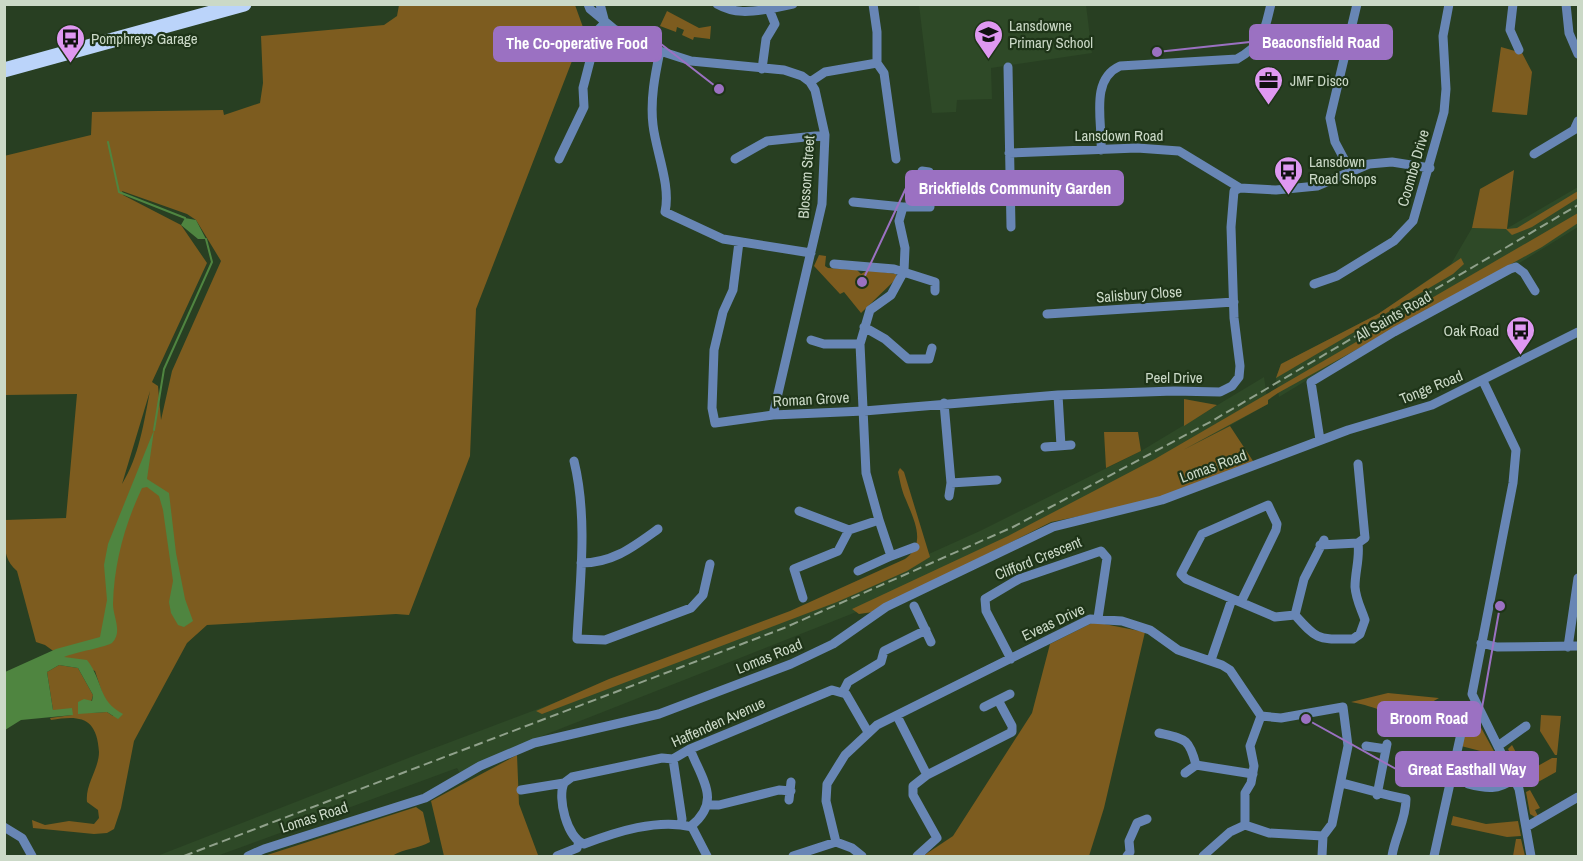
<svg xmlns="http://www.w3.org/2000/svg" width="1583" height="861" viewBox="0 0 1583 861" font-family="'Archivo Narrow',sans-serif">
	<rect width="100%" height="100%" fill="#283f22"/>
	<path fill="#2e4927" d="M919,5H1086L1092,53L991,68L992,99L957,100L956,112L932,113Z
		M1578,187V227L1521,262L1390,330L1279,397L1276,378L1281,364L1378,314L1451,264L1472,228L1506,229Z
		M1264,377L1268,404L1217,433L869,607L547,734L460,773L457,768L217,856H157L416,755L713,643L873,579L980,531L1141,451Z"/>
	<path fill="#7d5c1f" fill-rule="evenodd" d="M399,5H575L584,30L476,309L470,456L409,615L396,614L207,625L187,643L134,741L121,808L114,829L107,833L94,834L33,828L32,820L45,825L69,821L94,824L99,818L98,810L87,802C85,784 99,769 99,752C97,717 80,715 51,720L50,718L72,715L53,710L47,672L59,665L78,668L93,695L88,713L107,712L113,716L112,708L105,702L95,671L63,658L45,645L36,642L17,571C1,558 5,539 5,520L66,518L77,394L5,395L4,156L91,135L92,112L223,110L224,115L260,103L263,83L261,36L384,25L397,16ZM122,191L187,214L196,220L221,261L172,371L161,420L158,386L152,382L207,263L181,225L123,195ZM150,391C144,422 139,457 122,484Z
		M667,11L699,28L711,26L710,39L694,37L693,40L682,35L684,30L677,27L676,32L660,26Z
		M1501,47L1522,53L1532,72L1527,115L1492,112Z
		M1514,170L1507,229L1517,228L1578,191V198L1532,227L1512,235L1506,229L1472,228L1480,189Z
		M1578,213V223L1542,247L1278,393L1268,400V404L1183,450L1230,426L1255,464L1149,502L1051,522L873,612L859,614L852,609L1008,536L1155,459Z
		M819,255L826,256L825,266L828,268L857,270L861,274L868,270L896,274V279L861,313L844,292L840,294L814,266Z
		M1461,258L1464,264L1453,274L1276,378L1281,364L1378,314Z
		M1184,399L1217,405L1184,426Z
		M1104,432H1138L1141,451L1106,468Z
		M900,468L904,472L930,557L907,571L837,602L542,714L536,711L609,679L790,611L905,559C927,544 914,520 906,500C902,492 900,481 898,472Z
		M1094,622L1145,632L1104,808L1089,856H923L953,836L1032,713L1050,644Z
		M1388,693L1439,698C1389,727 1400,711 1351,702Z
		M1541,715L1561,716L1557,755H1555L1540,731Z
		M1475,721L1478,722L1496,755L1461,746L1462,735Z
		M1512,745L1525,769L1520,772L1508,749Z
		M517,755L519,804L538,855L544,856H444L431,801Z
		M1552,758H1557L1556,772L1531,786L1527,772Z
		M1530,790L1540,808L1535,810L1538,816L1535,817L1530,814L1526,792Z
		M416,807L423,812L430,842C418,849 404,848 392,856H264Z
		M1453,816L1486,824L1518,821L1521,836L1507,837L1451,825Z
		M1516,839H1521L1525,856H1513Z"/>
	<path fill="#4f8540" d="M185,218L196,220L206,239H198L181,225Z
		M154,430L147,479L169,493L176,553L185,599L193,621L184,627L178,625L171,613L169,602L173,581L163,510L159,496L147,487L142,488C125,524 114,563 113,604C113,617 123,632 112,643C109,646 73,653 64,657L87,660C104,682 97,700 123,714L118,719L107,712L78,714V702L84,699L92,701L93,695L78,668L59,665L47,672L53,710L72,708L73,715L21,720L5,730V672L56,649L100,637L107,600L104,565L108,544Z"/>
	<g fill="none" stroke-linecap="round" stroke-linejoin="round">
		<path stroke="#4f8540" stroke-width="2" d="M108,142L119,192L185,218
			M154,430L164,369L212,262L206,239"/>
		<path stroke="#6886b5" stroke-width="9" d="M588,4L590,9L614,29L660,51L691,61L784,70L802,76L810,82L815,90L825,135L822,204L773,415
			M600,4L605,23
			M717,4C735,14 750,12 769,9L775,24L766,39L762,69
			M873,4L877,32V63
			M1513,4L1510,30L1519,50
			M1566,4L1569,33L1578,54
			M769,9L793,4
			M660,51C655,75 650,100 653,125C656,152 671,185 665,212L723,239L811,253
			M877,63L884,73L896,159
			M1008,67L1011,227
			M810,82L825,72L877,63
			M1101,150C1103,123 1089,80 1120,66L1237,59C1264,44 1264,32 1271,4
			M1009,153L1137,148L1179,151L1240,188L1276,190L1317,186L1369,164L1392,162L1430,168
			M1534,154L1574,130L1578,121
			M559,159L584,107L583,88L598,30L605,23
			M735,159L767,141L825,135
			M1351,172L1335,142L1330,118L1357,4
			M903,207H930L929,172L922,171
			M739,242L733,290L723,312L714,350L712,408L715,423L773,415L864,411L1058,395L1174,391L1220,392L1232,386L1239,377L1240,366L1234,318L1231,227L1234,191L1240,188
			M834,264L894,269L935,282V291
			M1314,284L1337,276L1394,241L1413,221L1444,112L1446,89L1443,36L1449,4
			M1047,314L1234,302
			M864,327L885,339L908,359H929L932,348
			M811,340L824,344H860
			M1483,381L1516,450L1513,483L1472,694L1519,789L1531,856
			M1058,395L1061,446
			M944,403L951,483L949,496
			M1320,440L1311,382L1394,332L1510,269L1516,267L1524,273L1535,291
			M1045,447L1071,445
			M574,461C588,518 580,581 577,639L605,640L691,608L703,595L710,564
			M951,483L997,480
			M799,511L849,530L879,520L866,473L860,344L870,310L891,295L904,271L905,248L899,221L903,207L853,202
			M1320,545L1358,543
			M891,556L915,547
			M581,563C613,563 633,547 658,529
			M858,571L891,556L879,520
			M803,598L794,569L838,551L849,530
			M1241,602L1276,530L1277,524L1268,505L1202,534L1181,574L1186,579L1275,617L1295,615C1318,641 1318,639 1353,639L1360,634L1365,620C1361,608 1356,600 1355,587C1355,571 1360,559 1358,543L1365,538L1358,464
			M914,606L931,642
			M1295,615L1304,579L1324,540
			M1481,643L1497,647L1578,646
			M1568,647L1578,578
			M1011,659L986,611L985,599L1019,579L1101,551L1107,558L1098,618
			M1211,660L1232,599
			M843,692L848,682L881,662L884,651L926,630
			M984,707L1010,694
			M897,716L927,775
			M1261,716L1281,718L1343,707L1348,746L1332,824L1323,836
			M1159,733C1185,739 1189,738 1196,765L1253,774
			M1366,746L1386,749
			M1498,746L1526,726
			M690,749C702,780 722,801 691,826
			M673,759L682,819L681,825
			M1185,773L1196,765
			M564,783C557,798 567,838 584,844C616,832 658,818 692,827L707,856
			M1341,783C1364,788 1383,795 1406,799C1406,820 1395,836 1392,856
			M1468,784C1487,789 1498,790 1514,779
			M521,790L564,783L572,777L662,758L673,759L690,749L832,690L846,694L868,732
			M1377,795L1387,744
			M789,800L791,782
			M709,805H719L779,790L791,791
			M1245,825V793L1251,783L1254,766L1250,746L1261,716
			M1245,825L1269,833L1323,836L1322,856
			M4,827L22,838L32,856
			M1526,827L1578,797
			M248,856L264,849L425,798L480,766L534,743L659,714L791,664L833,644L886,607L1053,527L1162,500L1348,430L1432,405L1578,332
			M557,856L577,848L579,842
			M793,856L836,842
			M862,856L852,848L836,842L826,801L827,784L845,755L877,725L1090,619L1122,621L1150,630L1178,650L1222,665L1230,670L1261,716
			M917,856L937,838L913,795V786L927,775L1012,732V726L998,700
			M1127,856L1130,852L1129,841L1137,823L1147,819
			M1203,856L1230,832L1245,825
			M1434,856L1462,729L1480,714"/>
		<path stroke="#bbd4fa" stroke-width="15" d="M4,70L244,4"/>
		<path stroke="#90a18b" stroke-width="2" stroke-dasharray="9 4.5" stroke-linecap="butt" d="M184,856L784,628L1013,527L1212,421L1578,205"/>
	</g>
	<defs>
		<symbol id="school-pin" viewBox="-11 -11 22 30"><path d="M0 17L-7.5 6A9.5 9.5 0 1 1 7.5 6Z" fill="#df98f1" stroke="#1e3418"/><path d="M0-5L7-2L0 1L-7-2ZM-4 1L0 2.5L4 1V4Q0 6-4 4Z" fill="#111"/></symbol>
		<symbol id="bus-pin" viewBox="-11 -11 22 30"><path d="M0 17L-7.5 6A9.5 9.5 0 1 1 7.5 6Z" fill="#df98f1" stroke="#1e3418"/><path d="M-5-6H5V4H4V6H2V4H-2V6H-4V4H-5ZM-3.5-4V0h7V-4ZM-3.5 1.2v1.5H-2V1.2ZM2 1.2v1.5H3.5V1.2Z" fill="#111"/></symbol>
		<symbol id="office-pin" viewBox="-11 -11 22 30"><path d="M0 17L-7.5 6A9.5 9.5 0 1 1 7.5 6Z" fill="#df98f1" stroke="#1e3418"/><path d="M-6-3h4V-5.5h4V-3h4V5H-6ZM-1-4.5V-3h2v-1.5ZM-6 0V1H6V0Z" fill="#111"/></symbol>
	</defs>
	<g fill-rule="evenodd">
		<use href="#school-pin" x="972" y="18" width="33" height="45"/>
		<use href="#bus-pin" x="54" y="22" width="33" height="45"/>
		<use href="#office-pin" x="1252" y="64" width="33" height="45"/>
		<use href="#bus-pin" x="1272" y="154" width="33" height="45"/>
		<use href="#bus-pin" x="1504" y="314" width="33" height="45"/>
	</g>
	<g text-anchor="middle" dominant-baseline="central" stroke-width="4.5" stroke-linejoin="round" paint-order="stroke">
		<g font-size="15" fill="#cbd9c7" stroke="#1e3418" text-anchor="start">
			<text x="1009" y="25">Lansdowne<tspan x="1009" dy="17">Primary School</tspan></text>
			<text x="91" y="38">Pomphreys Garage</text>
			<text x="1290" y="80">JMF Disco</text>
			<text x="1309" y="161">Lansdown<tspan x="1309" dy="17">Road Shops</tspan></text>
			<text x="1499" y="330" text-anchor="end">Oak Road</text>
		</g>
		<g font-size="15" fill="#cbd9c7" stroke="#1e3418">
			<text x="1119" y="135">Lansdown Road</text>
			<text transform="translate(1413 168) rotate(-74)">Coombe Drive</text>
			<text transform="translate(806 177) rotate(-86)">Blossom Street</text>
			<text transform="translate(1139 294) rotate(-4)">Salisbury Close</text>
			<text transform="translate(1393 316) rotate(-30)">All Saints Road</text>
			<text x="1174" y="377">Peel Drive</text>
			<text transform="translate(1431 387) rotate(-22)">Tonge Road</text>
			<text transform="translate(811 399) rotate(-3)">Roman Grove</text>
			<text transform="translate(1213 466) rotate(-20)">Lomas Road</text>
			<text transform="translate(1038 558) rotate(-22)">Clifford Crescent</text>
			<text transform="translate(1053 622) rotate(-25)">Eveas Drive</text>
			<text transform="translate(769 656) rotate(-22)">Lomas Road</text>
			<text transform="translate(718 722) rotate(-24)">Haffenden Avenue</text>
			<text transform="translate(314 817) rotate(-18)">Lomas Road</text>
		</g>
	</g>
	<path fill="none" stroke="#9b71c2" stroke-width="2" d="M1157 52L1250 42M719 89L661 44M862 282L906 188M1500 606L1480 719M1306 719L1396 769"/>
	<g fill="#9b71c2" stroke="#1e3418" stroke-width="2">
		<circle cx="1157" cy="52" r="6"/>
		<circle cx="719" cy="89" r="6"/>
		<circle cx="862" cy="282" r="6"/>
		<circle cx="1500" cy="606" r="6"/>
		<circle cx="1306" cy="719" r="6"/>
	</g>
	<g fill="#9b71c2" stroke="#9b71c2" stroke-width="2">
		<rect x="1250" y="25" width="142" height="34" rx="6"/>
		<rect x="494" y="27" width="167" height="34" rx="6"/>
		<rect x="906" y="171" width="217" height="34" rx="6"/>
		<rect x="1378" y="702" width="102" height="34" rx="6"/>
		<rect x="1396" y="752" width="142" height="34" rx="6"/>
	</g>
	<g font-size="16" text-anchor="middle" font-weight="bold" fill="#fff">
		<text x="1321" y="48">Beaconsfield Road</text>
		<text x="577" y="49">The Co-operative Food</text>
		<text x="1015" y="194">Brickfields Community Garden</text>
		<text x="1429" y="724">Broom Road</text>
		<text x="1467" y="775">Great Easthall Way</text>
	</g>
	<rect width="1583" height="861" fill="none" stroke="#cbd9c7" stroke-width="12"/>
</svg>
